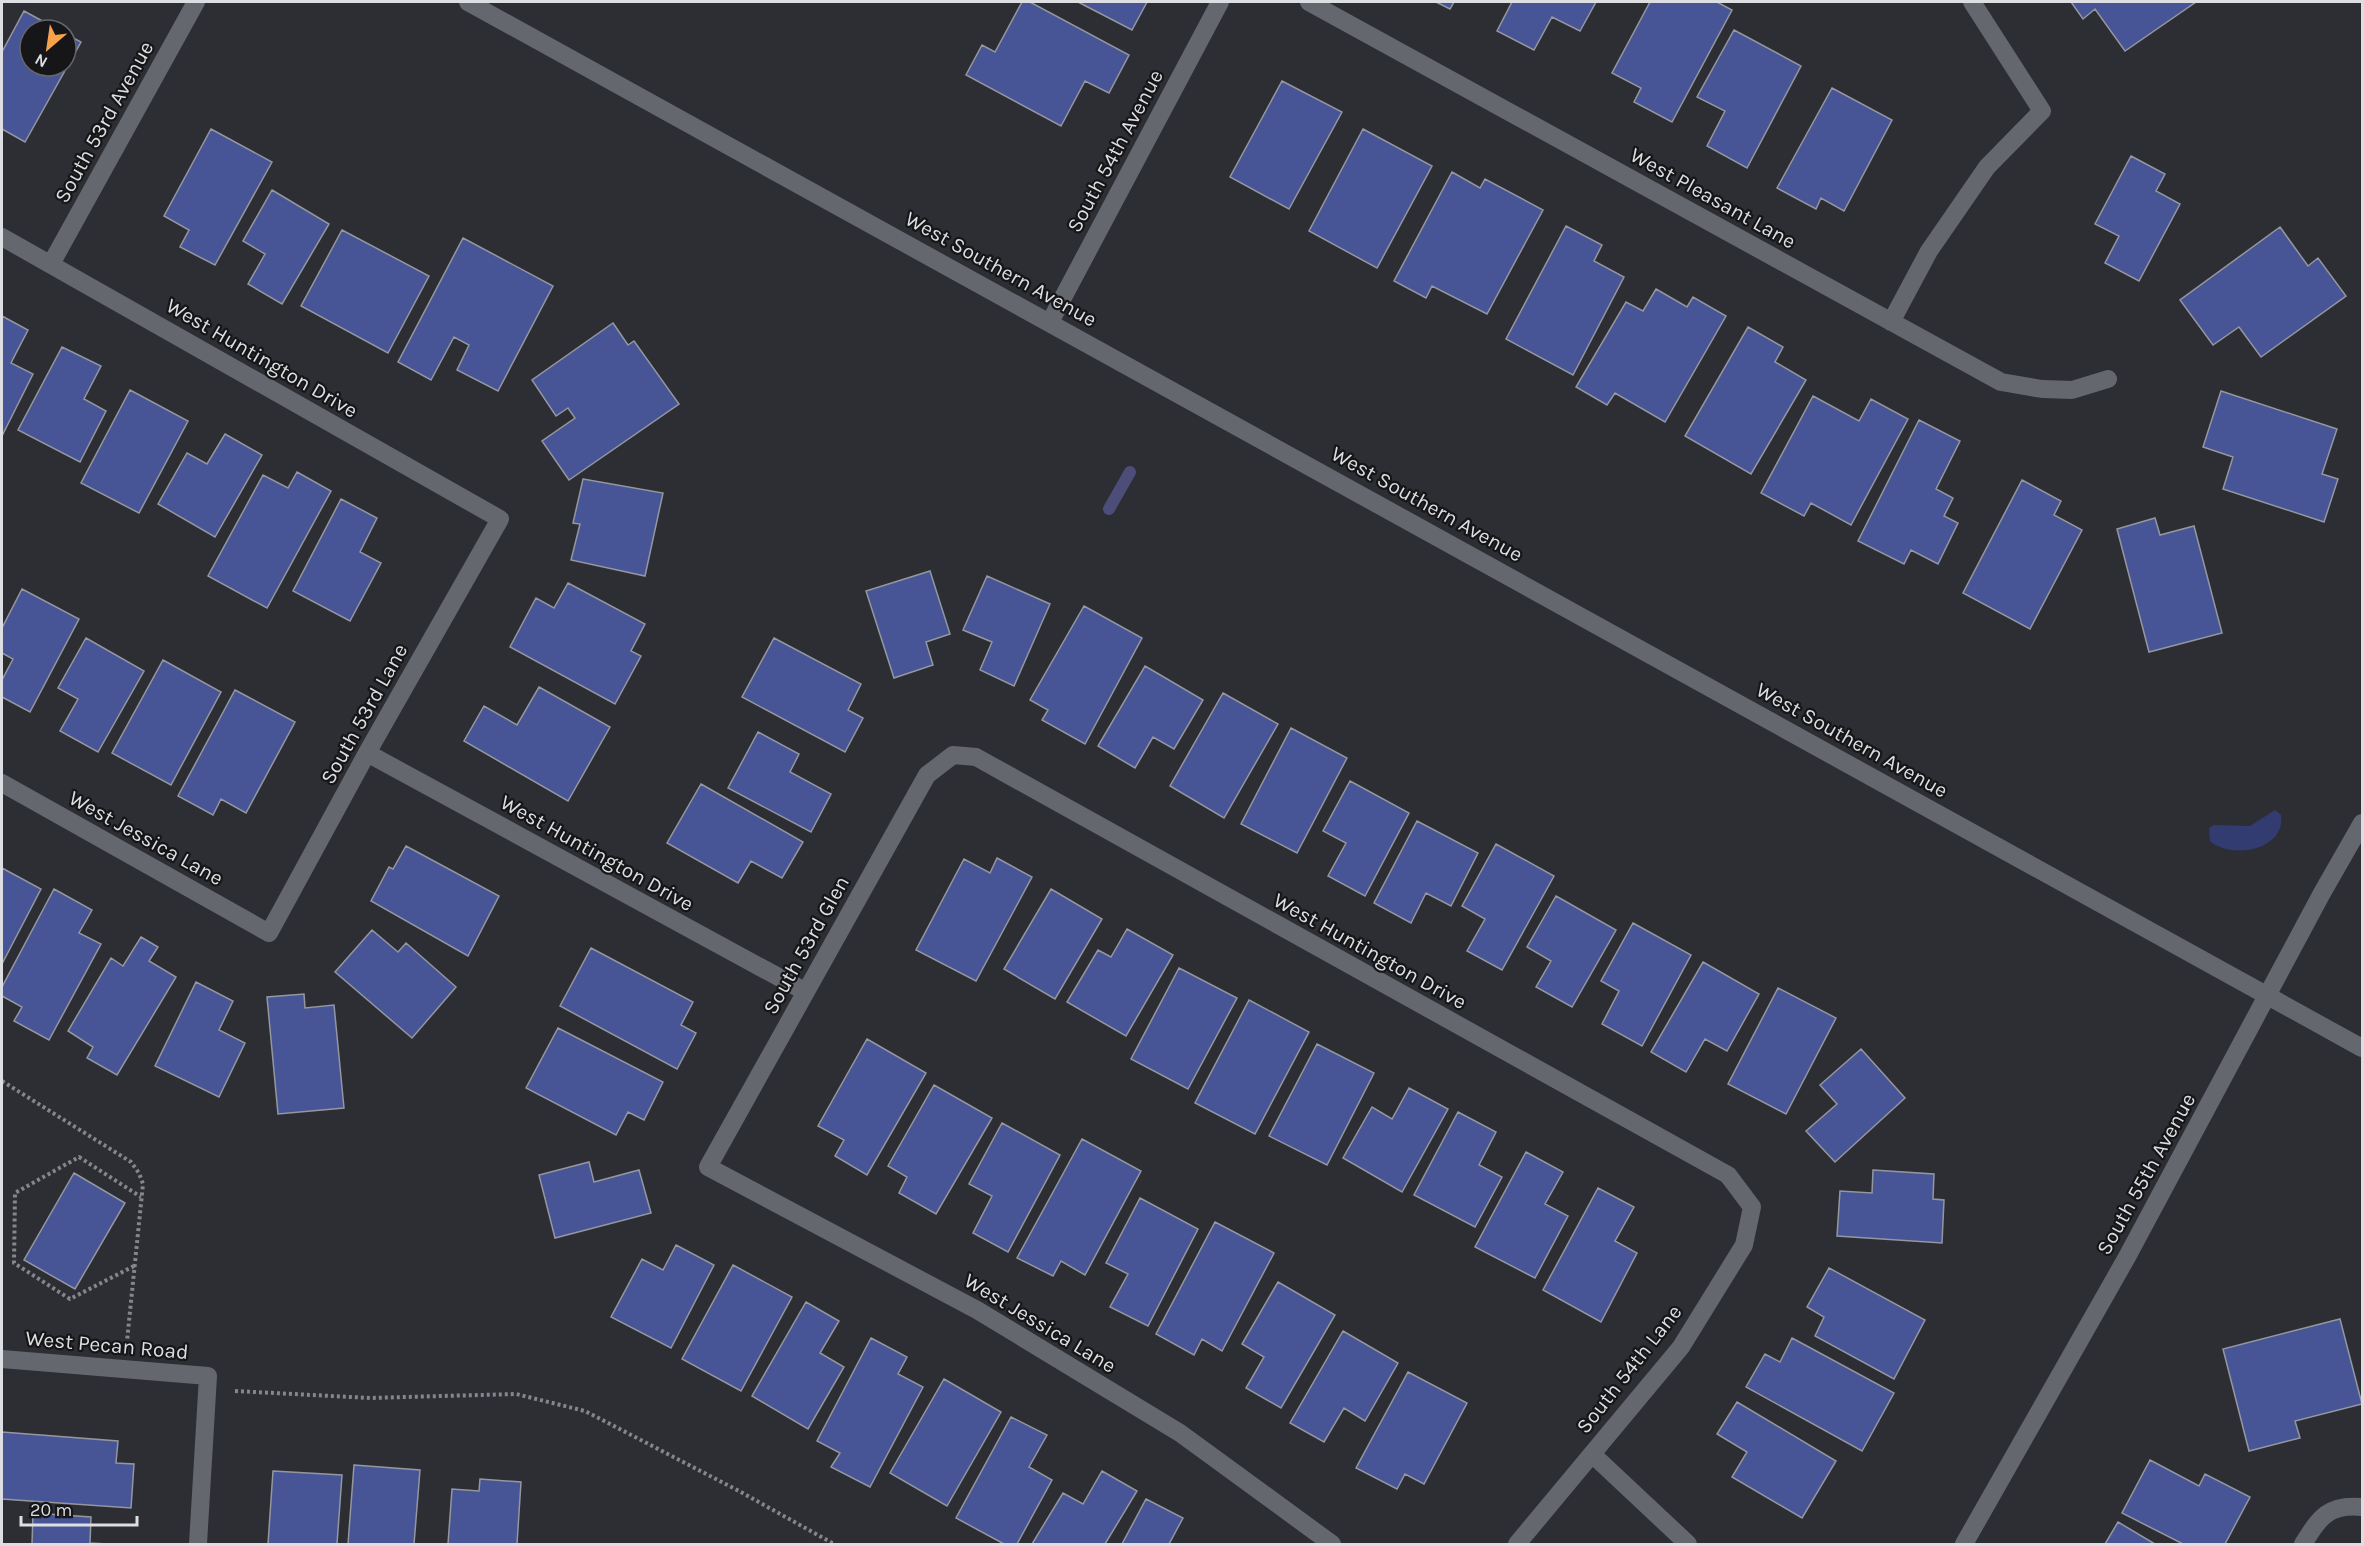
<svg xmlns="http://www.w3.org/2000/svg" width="2364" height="1546" viewBox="0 0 2364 1546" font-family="Karla,sans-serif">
	<rect width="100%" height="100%" fill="#2c2e34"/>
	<path fill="#323c70" d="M2275,810L2281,815C2286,850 2232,860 2210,841L2209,828L2214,825L2250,826Z"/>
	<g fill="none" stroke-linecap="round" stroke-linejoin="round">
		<path stroke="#4c4d79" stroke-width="12" d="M1109,509L1130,472"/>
	</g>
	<path fill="#475597" stroke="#95979e" stroke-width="1.5" d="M1022,2H1030L1129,55L1109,93L1085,81L1061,126L966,75L982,45L995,52Z
		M1078,2H1147L1132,30Z
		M1436,2H1454L1450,9Z
		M1512,2H1596L1580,31L1552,17L1534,50L1497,31Z
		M1650,2H1717L1732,10L1672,122L1634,102L1641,88L1612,73Z
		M2071,2H2196L2125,51L2095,9L2083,19Z
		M24,11L59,30H30V66H66V34L81,42L25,142L2,129V52Z
		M1734,30L1801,66L1747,168L1707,146L1725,111L1697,97Z
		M1282,81L1342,112L1289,209L1230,177Z
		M1832,88L1892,120L1844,211L1821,198L1816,209L1777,188Z
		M211,129L272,162L215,265L180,247L189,230L164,216Z
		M1363,129L1432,166L1377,268L1309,231Z
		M2131,156L2165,174L2156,191L2180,204L2139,281L2105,263L2119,236L2095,224Z
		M1452,172L1480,188L1485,179L1543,210L1487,314L1432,286L1426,298L1394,281Z
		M272,190L329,224L282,304L248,284L265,254L243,241Z
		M1566,226L1602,245L1594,261L1624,277L1573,375L1506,339Z
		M2280,227L2308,266L2318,258L2346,296L2261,357L2239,327L2213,345L2180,300Z
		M342,230L429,276L388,353L301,306Z
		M463,238L553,286L498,391L457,370L469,345L454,337L431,380L398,362Z
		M1656,289L1687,307L1693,297L1726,316L1665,422L1615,393L1607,405L1576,387L1626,302L1643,311Z
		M2,316L28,330L11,363L33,374L2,436Z
		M613,323L628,345L634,341L679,404L569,480L542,441L575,418L568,408L556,416L532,380Z
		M1748,327L1783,347L1775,362L1806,380L1751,474L1685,436Z
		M62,347L101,366L84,399L106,411L80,462L18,430Z
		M130,390L188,421L139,513L81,483Z
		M2221,391L2337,429L2322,474L2338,479L2324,522L2223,489L2233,457L2203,447Z
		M1813,396L1859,421L1871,399L1908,419L1851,525L1811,503L1804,516L1761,493Z
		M1919,420L1960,441L1936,489L1953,498L1944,516L1958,523L1938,564L1911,550L1904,564L1858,541Z
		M225,434L262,455L215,537L158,504L187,453L207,464Z
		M297,472L331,491L267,608L208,576L263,475L288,488Z
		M583,479L663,493L645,576L571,560L580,524L573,523Z
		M2022,480L2061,501L2054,515L2082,530L2030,629L1963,593Z
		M341,499L377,518L360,552L381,563L350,621L293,591Z
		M2155,518L2160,535L2194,526L2222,633L2149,652L2117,529Z
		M930,571L950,634L926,642L933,665L894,678L866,591Z
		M987,576L1050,604L1014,686L980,670L992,642L963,630Z
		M568,583L645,624L631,651L641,656L615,704L510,647L536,598L554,608Z
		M22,589L79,619L30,712L2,697V680L13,659L2,653V628Z
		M1084,606L1142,638L1085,744L1042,720L1048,710L1030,700Z
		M86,638L144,671L98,752L60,731L78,699L58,688Z
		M774,638L861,684L848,710L863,718L845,752L742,697Z
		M163,660L221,692L171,785L112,753Z
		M1145,666L1203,700L1174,749L1153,737L1135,768L1098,746Z
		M539,687L610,727L568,801L464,741L484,706L517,725Z
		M235,690L295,722L246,813L221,799L213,815L178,796Z
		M1223,693L1278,724L1224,818L1170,786Z
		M1291,728L1347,758L1297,853L1241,824Z
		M758,732L799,754L790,772L831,794L811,832L728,788Z
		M1350,781L1409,813L1365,896L1328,876L1346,843L1323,831Z
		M701,784L803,842L782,878L751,861L738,883L667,843Z
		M1417,821L1478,853L1451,906L1426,893L1411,923L1374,903Z
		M1496,844L1554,876L1502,970L1467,951L1485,919L1462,906Z
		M406,846L499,896L468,956L371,901L389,867L393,869Z
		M997,858L1032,877L976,981L916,950L964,859L990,873Z
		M2,868L41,889L2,964Z
		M54,889L92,910L79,933L101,944L49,1040L14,1021L22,1007L2,996V987Z
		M1051,889L1102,919L1055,999L1004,969Z
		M1556,896L1616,930L1572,1007L1536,987L1551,961L1527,947Z
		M1633,923L1691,955L1642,1046L1602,1024L1619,991L1601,981Z
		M1127,929L1173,955L1126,1036L1067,1002L1098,950L1111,957Z
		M372,930L398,952L406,943L456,987L412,1038L335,972Z
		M141,937L158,947L149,961L176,977L117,1075L87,1058L93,1047L68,1031L111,958L123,966Z
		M591,948L693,1002L681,1025L696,1033L677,1069L560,1006Z
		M1703,962L1759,994L1727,1051L1705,1039L1686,1072L1651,1052Z
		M1179,968L1237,998L1188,1089L1131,1059Z
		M196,982L233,1001L219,1030L245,1043L219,1097L155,1066Z
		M1778,988L1836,1018L1786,1114L1728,1084Z
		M304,994L305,1008L334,1005L344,1108L278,1114L267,997Z
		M1249,1000L1309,1032L1255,1134L1195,1103Z
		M558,1028L663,1082L644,1120L628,1112L616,1135L526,1088Z
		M867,1039L926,1073L867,1175L835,1156L844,1140L818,1126Z
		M1317,1044L1374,1073L1327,1165L1269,1136Z
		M1861,1049L1905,1098L1835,1162L1806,1131L1837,1104L1820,1085Z
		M934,1085L992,1118L936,1214L899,1193L907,1177L888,1166Z
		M1409,1088L1448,1109L1402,1192L1343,1158L1372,1107L1392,1119Z
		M1458,1112L1496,1132L1479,1165L1502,1177L1475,1227L1414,1195Z
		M1002,1123L1060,1155L1008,1252L973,1233L992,1196L969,1184Z
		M1082,1139L1141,1171L1085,1275L1061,1261L1053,1276L1017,1258Z
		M1526,1152L1563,1172L1545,1204L1568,1216L1535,1278L1475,1247Z
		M589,1162L594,1182L639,1170L651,1213L555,1238L539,1175Z
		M1873,1170L1934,1174L1933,1199L1944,1200L1942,1243L1837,1236L1840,1191L1872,1193Z
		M74,1173L125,1203L75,1289L24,1260Z
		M1598,1188L1634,1207L1615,1241L1637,1253L1601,1322L1543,1290Z
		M1140,1198L1198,1229L1148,1326L1110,1307L1128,1274L1106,1263Z
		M1215,1222L1274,1253L1222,1351L1202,1339L1194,1355L1156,1334Z
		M676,1245L714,1265L671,1348L611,1317L642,1259L663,1270Z
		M733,1265L792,1297L741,1391L682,1359Z
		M1829,1268L1925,1320L1894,1379L1815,1336L1824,1317L1807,1307Z
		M1278,1282L1335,1315L1281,1408L1246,1388L1264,1357L1242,1344Z
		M806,1302L839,1321L820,1353L844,1367L808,1429L752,1396Z
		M2340,1319L2362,1404L2295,1421L2300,1438L2249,1451L2223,1349Z
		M1343,1331L1398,1363L1365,1421L1344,1408L1324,1442L1290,1423Z
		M871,1338L907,1357L898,1374L923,1387L870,1487L831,1467L840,1453L817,1441Z
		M1792,1338L1894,1393L1862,1451L1746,1387L1765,1354L1780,1362Z
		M1408,1372L1467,1403L1424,1484L1405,1474L1397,1489L1356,1468Z
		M944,1379L1001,1412L947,1506L890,1473Z
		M1737,1402L1836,1461L1802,1518L1732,1477L1747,1452L1717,1434Z
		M1011,1417L1047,1435L1029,1467L1052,1480L1017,1544H1004L956,1518Z
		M2,1432L118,1441L116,1463L134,1464L131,1508L2,1499Z
		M2150,1460L2199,1486L2205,1474L2250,1497L2225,1544H2183L2122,1513Z
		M354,1465L420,1470L414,1544H348Z
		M273,1471L342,1475L337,1544H268Z
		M1102,1471L1137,1491L1105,1544H1032L1063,1493L1083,1504Z
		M480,1479L521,1482L517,1544H448L452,1489L479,1491Z
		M1146,1499L1183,1518L1169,1544H1122Z
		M33,1513L91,1517L90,1543L107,1544H32Z
		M2118,1522L2155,1544H2105Z"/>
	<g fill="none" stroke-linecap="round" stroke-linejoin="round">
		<path stroke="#84868b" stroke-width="4" stroke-dasharray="3 3" stroke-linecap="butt" d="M2,1081L131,1162L139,1173L143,1184L127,1341
			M134,1266L70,1299L14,1263L15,1193L79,1157L141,1197
			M235,1391L370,1398L516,1394L585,1411L739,1491L834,1544"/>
		<path stroke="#65676e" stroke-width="18" d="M1309,2L2001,382L2042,389L2072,390L2108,379
			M2,237L500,519L367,753L269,933L2,783
			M51,264L196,2
			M1050,322L1220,2
			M1891,322L1929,251L1987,167L2042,111L1972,2
			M367,753L806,992
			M2,1359L208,1376L198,1544
			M1592,1454L1688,1544
			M1332,1544L1180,1433L977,1310L708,1167L927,775L953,755L976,757L1728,1175L1752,1207L1744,1245L1681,1347L1517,1544
			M2303,1544C2320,1517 2328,1504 2362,1507"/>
		<path stroke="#65676e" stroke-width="18" d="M1964,1544L2127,1257L2322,893L2362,823"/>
		<path stroke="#65676e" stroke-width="18" d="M468,2L2362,1048"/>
	</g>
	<g text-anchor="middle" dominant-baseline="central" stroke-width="4.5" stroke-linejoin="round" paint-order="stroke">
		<g font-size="21" fill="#dcdee1" stroke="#161619">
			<text transform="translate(104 122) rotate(-61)">South 53rd Avenue</text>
			<text transform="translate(1115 151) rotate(-62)">South 54th Avenue</text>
			<text transform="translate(1713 198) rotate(29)">West Pleasant Lane</text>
			<text transform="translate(1001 269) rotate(29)">West Southern Avenue</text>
			<text transform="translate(262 358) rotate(30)">West Huntington Drive</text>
			<text transform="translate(1427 504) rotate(29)">West Southern Avenue</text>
			<text transform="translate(364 714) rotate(-61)">South 53rd Lane</text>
			<text transform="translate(1852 740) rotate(29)">West Southern Avenue</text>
			<text transform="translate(146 838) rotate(29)">West Jessica Lane</text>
			<text transform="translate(597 853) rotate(29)">West Huntington Drive</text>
			<text transform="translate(806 945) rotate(-61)">South 53rd Glen</text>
			<text transform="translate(1370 951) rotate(29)">West Huntington Drive</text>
			<text transform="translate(2146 1174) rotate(-61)">South 55th Avenue</text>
			<text transform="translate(1040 1323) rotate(31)">West Jessica Lane</text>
			<text transform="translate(107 1345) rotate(5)">West Pecan Road</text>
			<text transform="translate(1629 1369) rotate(-52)">South 54th Lane</text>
		</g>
	</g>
	<rect width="2364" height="1546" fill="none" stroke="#dcdee1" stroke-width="6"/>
	<g transform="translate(48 48) rotate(209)"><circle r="28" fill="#161619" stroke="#656669" stroke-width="1.5"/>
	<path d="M0-4.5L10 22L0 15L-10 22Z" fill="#f7a14a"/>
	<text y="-9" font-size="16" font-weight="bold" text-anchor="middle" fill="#dcdee1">N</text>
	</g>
	<path d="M21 1516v9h116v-9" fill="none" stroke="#dcdee1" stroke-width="3"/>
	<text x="30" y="1516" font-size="18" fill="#dcdee1" stroke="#161619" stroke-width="4.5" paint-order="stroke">20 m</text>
</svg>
